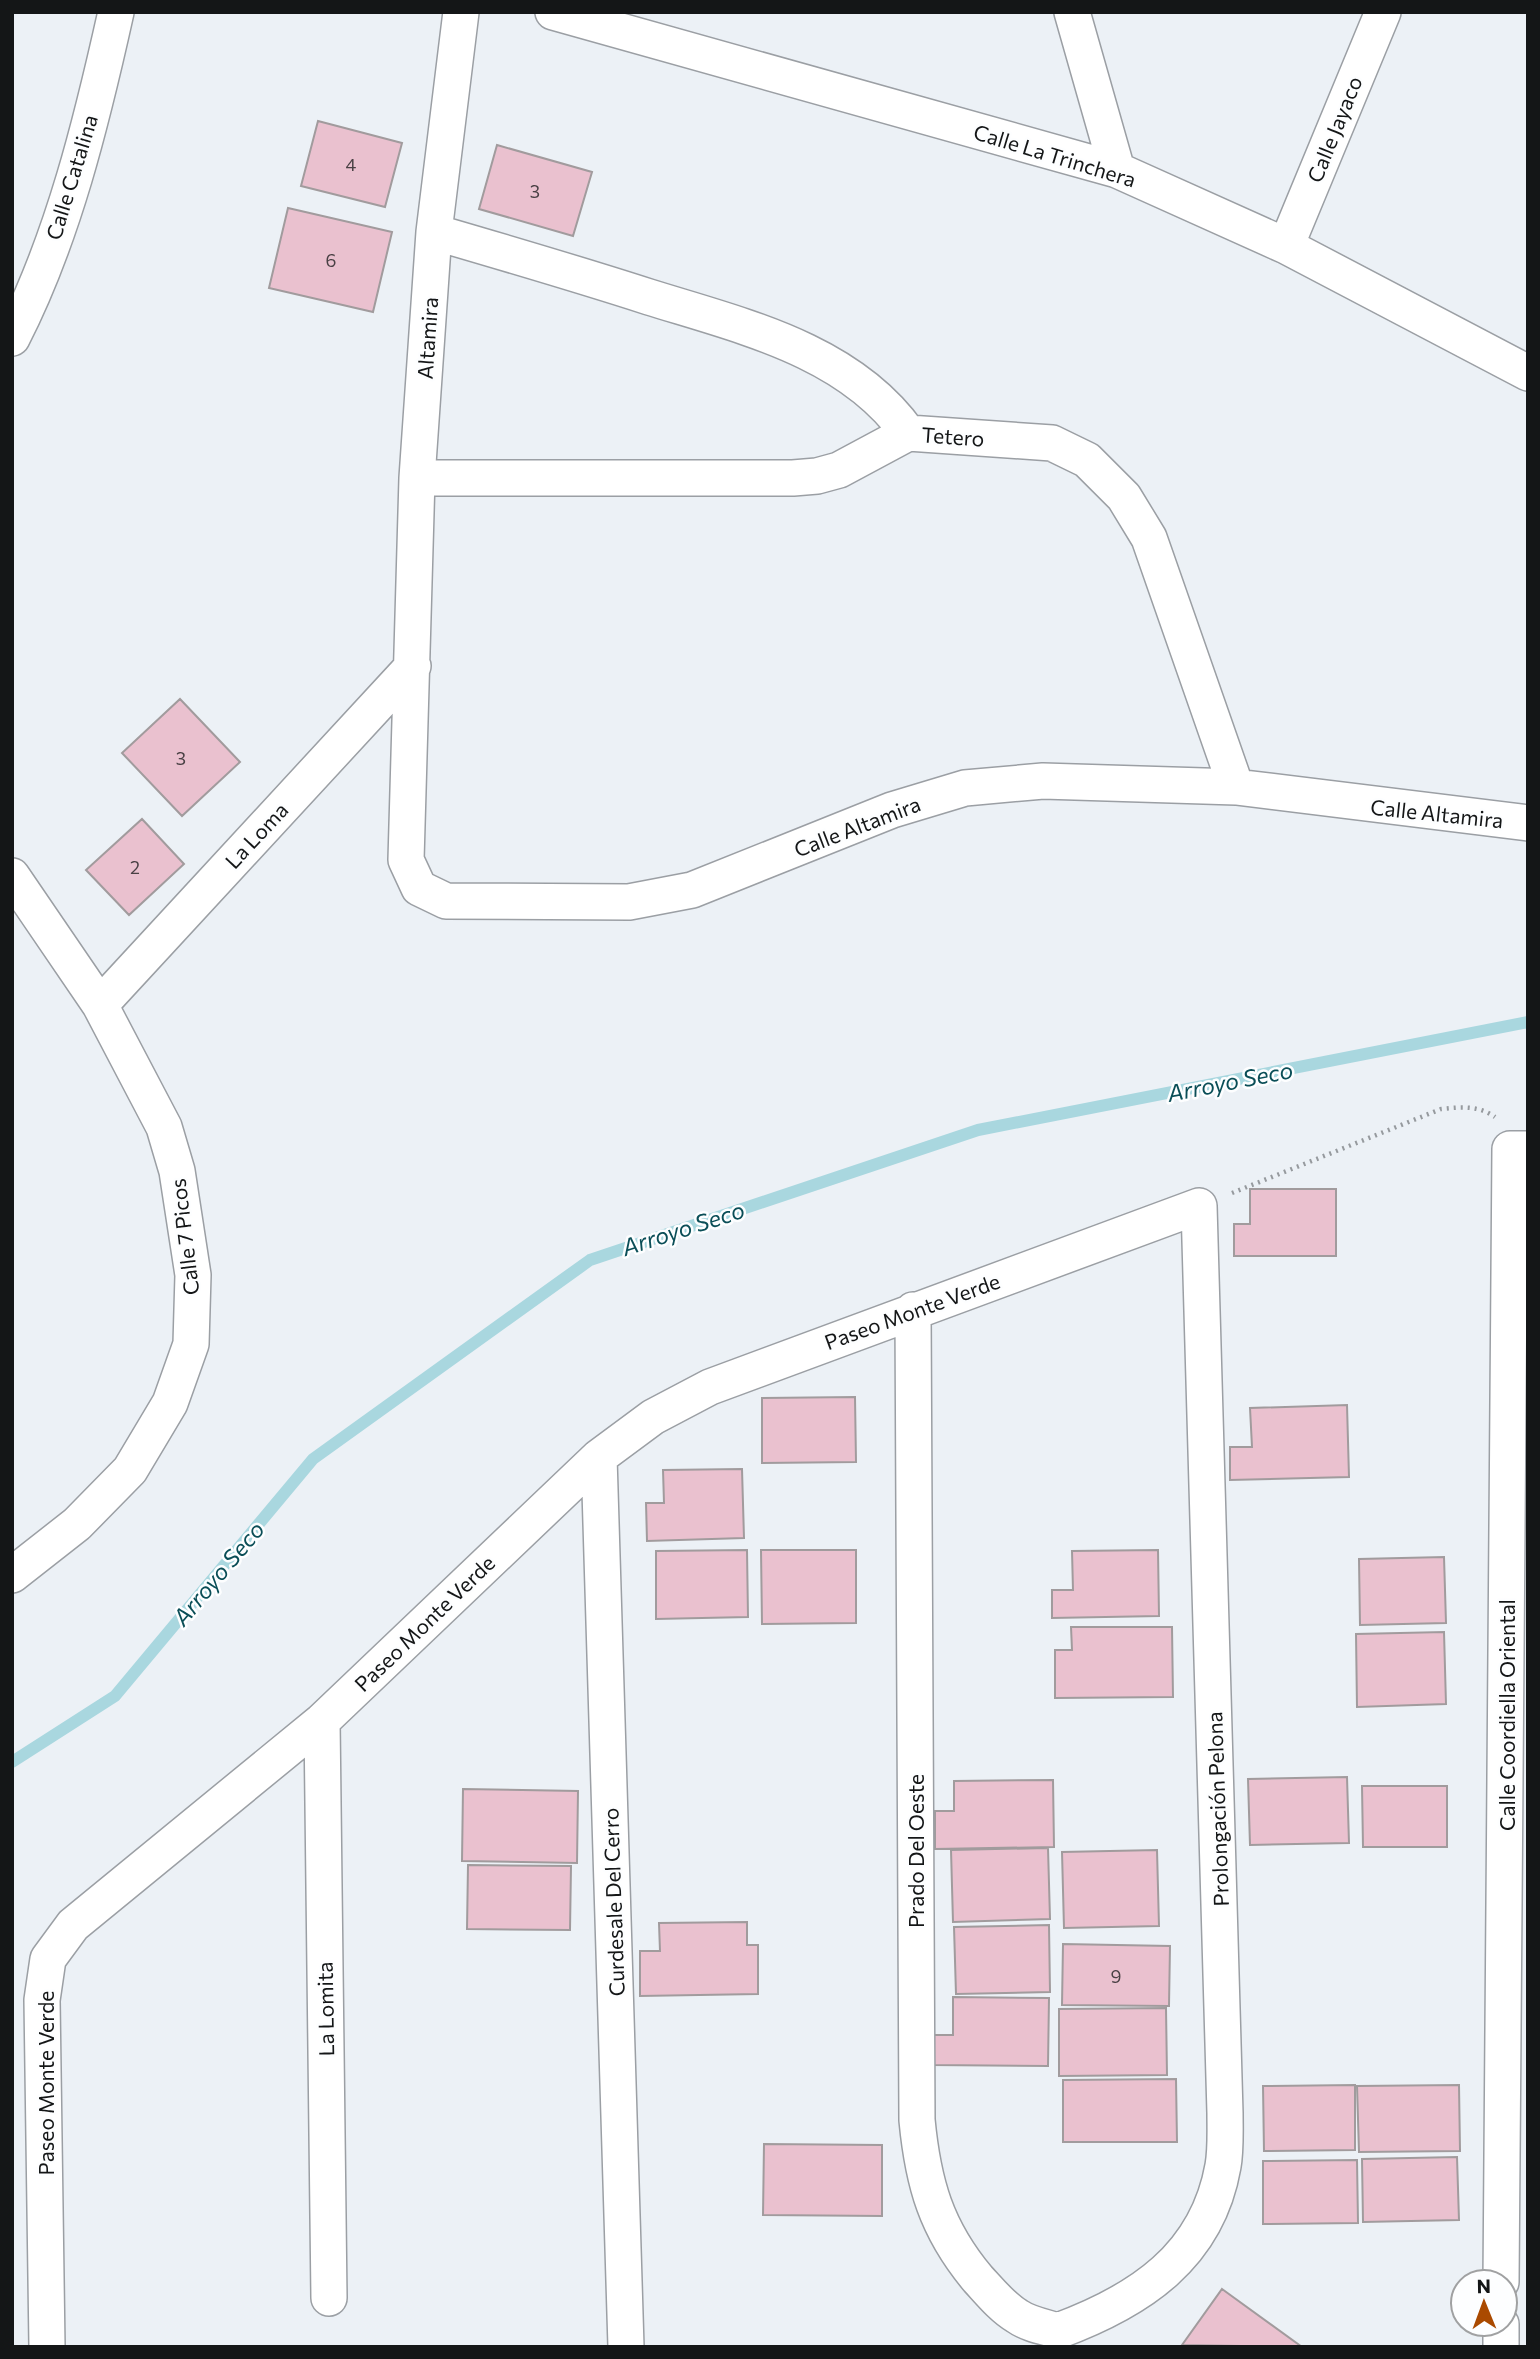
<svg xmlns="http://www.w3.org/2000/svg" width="1540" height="2359" viewBox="0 0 1540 2359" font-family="Commissioner,sans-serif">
	<rect width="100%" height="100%" fill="#ecf1f6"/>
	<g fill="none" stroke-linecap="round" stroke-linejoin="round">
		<path stroke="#a9d7df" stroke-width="12" d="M12,1762L115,1696L313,1459L590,1260L978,1130L1528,1022"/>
	</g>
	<path fill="#eac1cf" stroke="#a19b9d" stroke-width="2" d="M318,121L402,143L385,207L301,186Z
		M497,145L592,172L573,236L479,209Z
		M288,208L392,232L373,312L269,288Z
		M180,699L240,762L182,816L122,753Z
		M142,819L184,864L129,915L86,870Z
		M1250,1189H1336V1256H1234V1224H1250Z
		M855,1397L856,1462L762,1463V1398Z
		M1347,1405L1349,1477L1230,1480V1447H1252L1250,1408Z
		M742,1469L744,1538L647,1541L646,1503H664L663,1470Z
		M747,1550L748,1617L656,1619V1551Z
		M761,1550H856V1623L762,1624Z
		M1158,1550L1159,1616L1052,1618V1590H1073L1072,1551Z
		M1444,1557L1446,1623L1360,1625L1359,1559Z
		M1071,1627H1172L1173,1697L1055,1698V1650H1072Z
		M1444,1632L1446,1704L1357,1707L1356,1634Z
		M1347,1777L1349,1843L1250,1845L1248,1779Z
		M1053,1780L1054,1847L935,1849V1811H954V1781Z
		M1362,1786H1447V1847H1363Z
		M463,1789L578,1791L577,1863L462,1861Z
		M1048,1848L1050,1919L953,1922L951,1850Z
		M1157,1850L1159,1926L1064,1928L1062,1852Z
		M468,1865L571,1866L570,1930L467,1929Z
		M747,1922V1945H758V1994L640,1996V1951H660L659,1923Z
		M1049,1925L1050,1992L956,1994L954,1927Z
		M1063,1944L1170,1946L1169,2006L1062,2005Z
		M953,1997L1049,1998L1048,2066L931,2065V2035H953Z
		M1166,2008L1167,2075L1059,2076V2009Z
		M1176,2079L1177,2142H1063V2080Z
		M1355,2085V2150L1264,2151L1263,2086Z
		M1459,2085L1460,2151L1359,2152L1357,2086Z
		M764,2144L882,2145V2216L763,2215Z
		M1457,2157L1459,2220L1363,2222L1362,2159Z
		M1357,2160L1358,2223L1263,2224V2161Z
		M1222,2289L1302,2347L1182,2345Z"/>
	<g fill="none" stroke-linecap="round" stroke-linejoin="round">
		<defs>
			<path id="street" d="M461,12L434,232L417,478L406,860L419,888L446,901L629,902L692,890L892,810L965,788L1043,781L1236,787L1528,823
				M553,12L1117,170L1286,246L1528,373
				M1072,12L1117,170
				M434,232C506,253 578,274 649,297C742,326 849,350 908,433
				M1286,246L1383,12
				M12,338C63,239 92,120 116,12
				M417,478H793L817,476L839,470L908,433L1052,443L1087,460L1124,497L1149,538L1236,787
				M12,876L100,1005L164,1127L177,1171L193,1275L191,1344L170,1403L130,1470L77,1524L12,1575
				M100,1005L413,666
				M913,1310L917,2120C923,2183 936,2229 978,2279C990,2292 1002,2307 1017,2316C1028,2324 1045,2327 1058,2331
				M599,1457L626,2347
				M322,1721L329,2298
				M1501,2282L1510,1149H1528
				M47,2347L42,2000L48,1959L73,1925L322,1721L599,1457L653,1417L710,1387L1199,1206L1225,2113C1225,2130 1226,2149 1223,2166C1207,2257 1139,2301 1058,2331
				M1501,2347V2324"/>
		</defs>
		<use href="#street" stroke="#9b9fa4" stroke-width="38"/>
		<path stroke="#969a9e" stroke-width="4.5" stroke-dasharray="2 5" stroke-linecap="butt" d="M1232,1193L1441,1109C1460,1107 1478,1105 1495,1117"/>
		<use href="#street" stroke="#fff" stroke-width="35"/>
	</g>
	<g text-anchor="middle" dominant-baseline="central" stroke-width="5" stroke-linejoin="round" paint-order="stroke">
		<g font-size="18" fill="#4a4145">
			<text x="351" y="164">4</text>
			<text x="535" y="191">3</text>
			<text x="331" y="260">6</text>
			<text x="181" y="758">3</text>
			<text x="135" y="867">2</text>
			<text x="1116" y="1976">9</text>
		</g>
		<g font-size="21" fill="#141617" stroke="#fdfeff">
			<text transform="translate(1334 129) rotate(-68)">Calle Jayaco</text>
			<text transform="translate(1055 155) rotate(17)">Calle La Trinchera</text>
			<text transform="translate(71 177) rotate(-73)">Calle Catalina</text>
			<text transform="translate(427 338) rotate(-86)">Altamira</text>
			<text transform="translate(953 436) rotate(4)">Tetero</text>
			<text transform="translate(1437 813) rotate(6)">Calle Altamira</text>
			<text transform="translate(857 826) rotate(-21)">Calle Altamira</text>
			<text transform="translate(256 835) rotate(-47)">La Loma</text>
			<text transform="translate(184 1237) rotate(-97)">Calle 7 Picos</text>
			<text transform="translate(912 1311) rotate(-20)">Paseo Monte Verde</text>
			<text transform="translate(424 1623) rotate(-44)">Paseo Monte Verde</text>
			<text transform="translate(1506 1715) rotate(-90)">Calle Coordiella Oriental</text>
			<text transform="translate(1217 1809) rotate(-92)">Prolongación Pelona</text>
			<text transform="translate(915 1851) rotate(-90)">Prado Del Oeste</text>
			<text transform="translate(613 1902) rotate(-92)">Curdesale Del Cerro</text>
			<text transform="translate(325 2009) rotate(-91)">La Lomita</text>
			<text transform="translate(45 2083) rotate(-90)">Paseo Monte Verde</text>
		</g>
		<g font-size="23" font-style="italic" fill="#0a4e57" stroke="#fdfeff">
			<text transform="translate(1230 1081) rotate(-11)">Arroyo Seco</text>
			<text transform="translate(683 1228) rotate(-18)">Arroyo Seco</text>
			<text transform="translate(218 1573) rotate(-50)">Arroyo Seco</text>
		</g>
	</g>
	<rect width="1540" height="2359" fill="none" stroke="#141617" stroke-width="28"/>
	<g transform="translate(1484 2303) rotate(359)"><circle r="33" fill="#fdfeff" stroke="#a0a1a2" stroke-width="2"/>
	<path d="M0-5L12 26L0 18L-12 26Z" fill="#aa4a00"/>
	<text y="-10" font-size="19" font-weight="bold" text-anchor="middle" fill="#141617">N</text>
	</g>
</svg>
